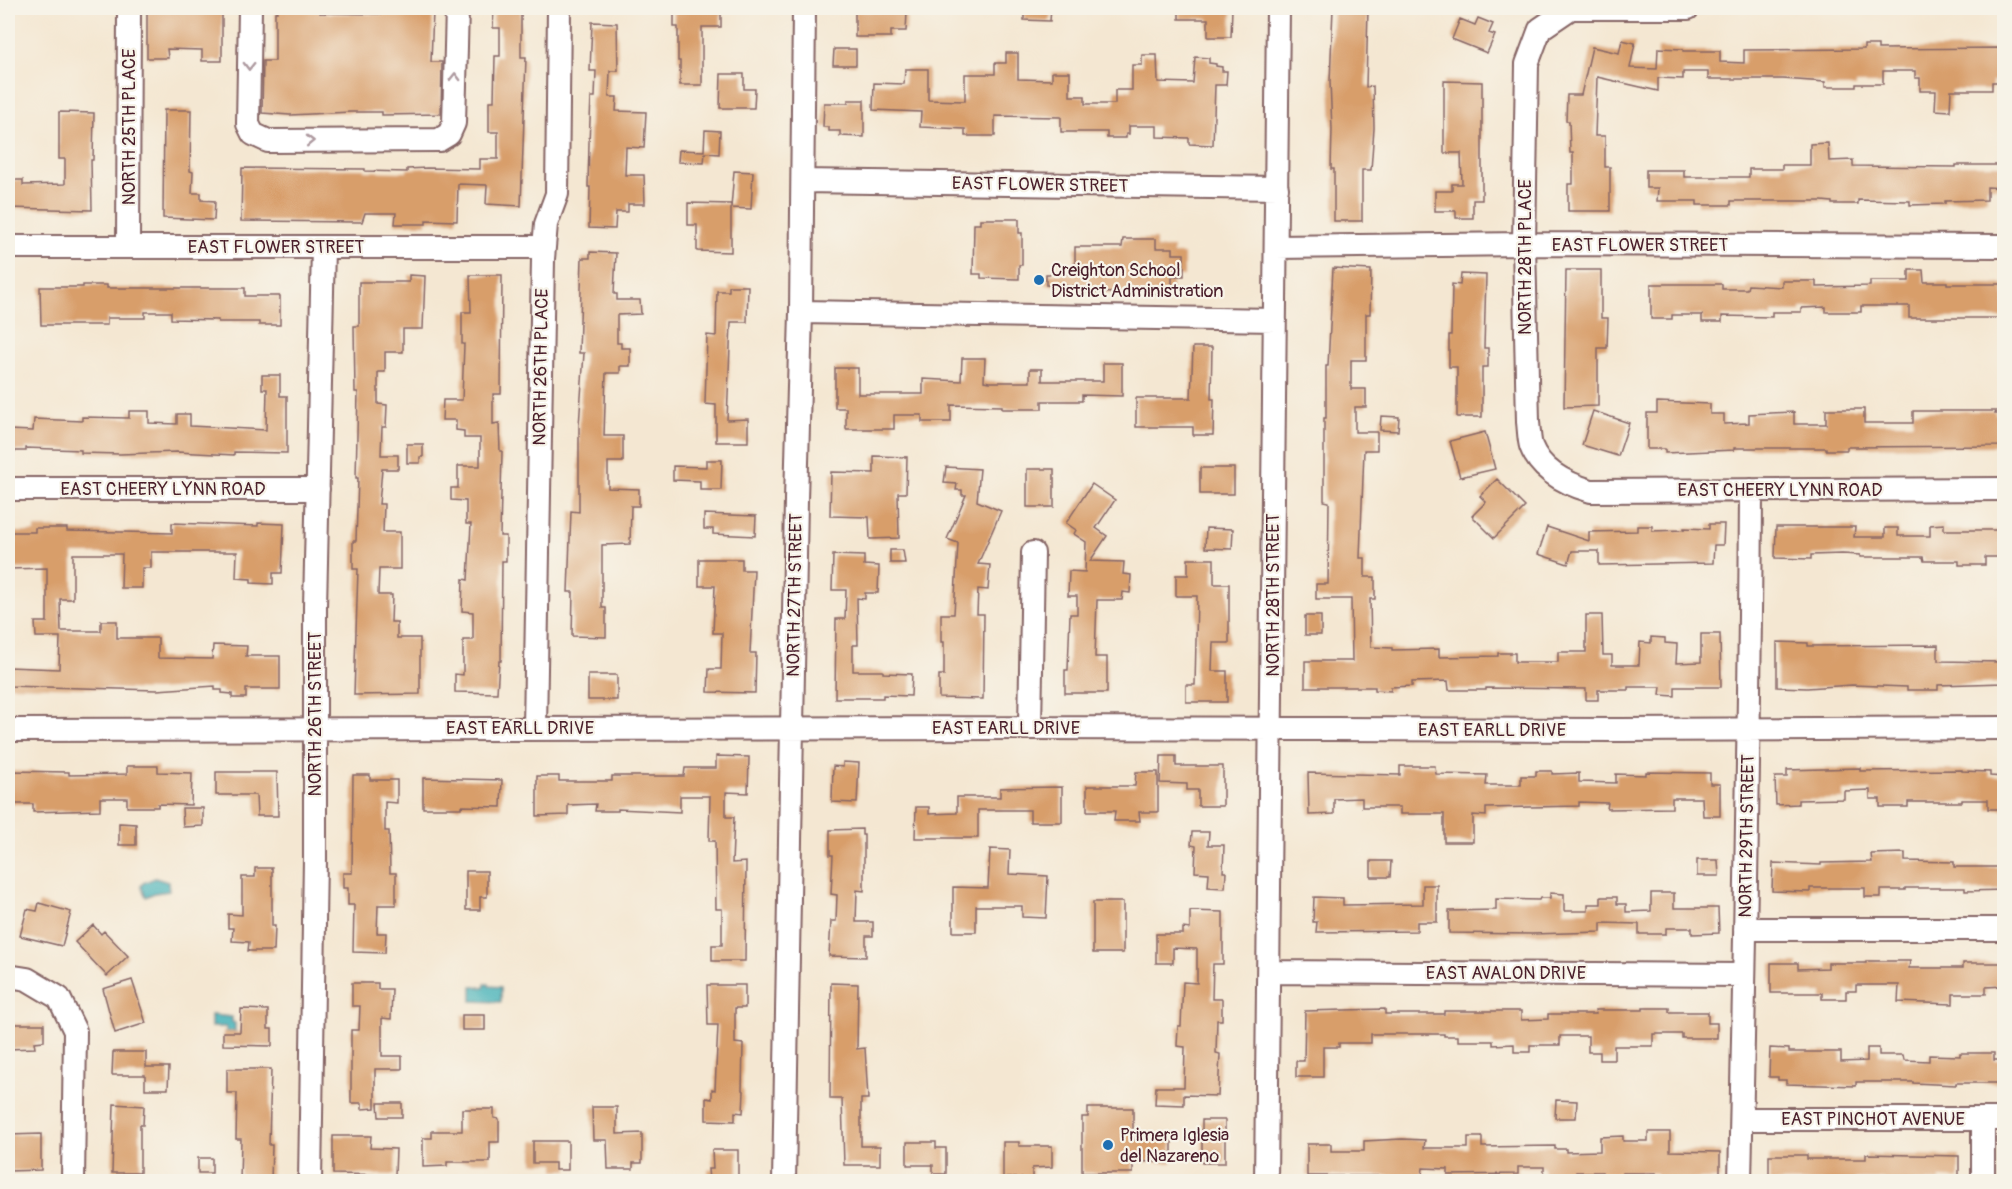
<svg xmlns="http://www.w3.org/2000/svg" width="2012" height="1189" viewBox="0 0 2012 1189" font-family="Pangolin,sans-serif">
	<rect width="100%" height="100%" fill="#f7f3e8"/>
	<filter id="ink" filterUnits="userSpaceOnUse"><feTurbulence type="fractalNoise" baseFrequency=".0167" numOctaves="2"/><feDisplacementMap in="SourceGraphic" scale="12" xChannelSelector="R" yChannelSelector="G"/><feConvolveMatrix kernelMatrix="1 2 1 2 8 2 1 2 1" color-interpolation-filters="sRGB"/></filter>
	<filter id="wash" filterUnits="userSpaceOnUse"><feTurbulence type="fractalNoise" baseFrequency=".008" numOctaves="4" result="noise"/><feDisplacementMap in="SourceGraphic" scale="24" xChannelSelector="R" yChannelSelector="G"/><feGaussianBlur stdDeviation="1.35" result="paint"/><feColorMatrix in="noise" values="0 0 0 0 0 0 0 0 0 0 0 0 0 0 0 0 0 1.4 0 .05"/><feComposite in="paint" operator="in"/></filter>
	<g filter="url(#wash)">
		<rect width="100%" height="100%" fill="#f4e7d2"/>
		<path fill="#3fb0b8" stroke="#446872" stroke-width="1.5" d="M155,878L168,882L169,891L154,893L146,897L141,886L143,883Z
			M485,984H489V986L501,987V1002L472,1001V987H485Z
			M211,1015L232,1017V1022L235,1023V1032H226V1027H211Z"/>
		<g id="blocks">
			<path fill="#d89e6b" d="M147,8H222V61H202V50L167,49L168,58H147Z
				M277,8H320V13L382,14V8H430V11H433L431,62H442L441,114L382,115V112H351L290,115L262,113L263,61H275V12H277Z
				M494,8H521V57H526L521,206L486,204L487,185L458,184L457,221L426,220V224H395L396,213H365L362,222L241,221L242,168L365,169V171L407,172V169L427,168L480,169V159H498V132H489V101H494L495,56H500V28H493Z
				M674,8H721V27H702V85H680V61H678V27H674Z
				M1024,8H1051L1050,21L1024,20Z
				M1179,8H1232L1231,37H1208V19H1179Z
				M1333,8H1368L1366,87L1373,86L1374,128L1371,170H1362V221H1334V169H1331L1332,129L1330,82Z
				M855,11L907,12L906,31H891V37H855Z
				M1478,18L1493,24L1489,33L1495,35L1487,53L1452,39L1460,19L1475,25Z
				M592,22L617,23L618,71H610L609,97H617L616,111L646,112L644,148L626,147L625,175H644L645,204H628V212H616L615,229L589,228L590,187H588L589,143L591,97H595L596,71H590Z
				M1622,40L1635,43L1630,68L1657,69L1658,48L1683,49V51H1720V62L1744,63V50L1864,49V45H1878V49L2004,48V82H1992V90H1951L1950,111L1935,110L1936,91H1920V78H1915V71H1883V84H1856V87H1825V82L1783,79H1708V72H1683V79L1658,78V91L1597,77L1595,136H1605V167H1610V211H1568V184H1573V153H1570L1569,121H1566L1567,95H1581L1592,47L1619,53Z
				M834,49H856V65H833Z
				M1006,53H1018V79L1052,80V72H1070V96H1085V104H1115V90H1132V65H1142V55H1157L1158,82L1193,83L1195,57L1209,58V63L1216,64V66L1222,67V71H1227L1226,85H1215L1213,145L1189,144V138L1157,137V126H1129V134H1126V138H1107V132H1061V117L995,116V136H965V129L920,127L921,112L873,110L874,83L904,84L905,69H928V100L965,101V74H995V63H1006Z
				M721,74H744V89H755L754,108H720Z
				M1444,81L1482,82V200H1473V218H1456V211H1435V191H1452V184H1462L1461,153H1444Z
				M848,100H864V137L840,136V131H829V127H823L824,103H848Z
				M164,110H191L190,171L193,172L192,193H201V200L215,201L214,220L163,218Z
				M59,112L94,113L93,160H91L92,210L8,208V180H23V185L65,184V159H59Z
				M705,130L720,131L719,154L705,153L704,163L678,162L679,150L704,151Z
				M1828,143L1829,161L1853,160V166L1956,167V165H2004V188L1987,187V200L1945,201V204L1910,205V201L1858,200V204H1832V202L1822,201H1731V205H1697V201H1657L1658,188H1646V170H1684V177H1749V169H1782V165H1810V144Z
				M734,171L753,172L751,209L731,208Z
				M688,203L731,204V252L697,251V225H688Z
				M980,219H1019V233H1022V265H1019V279L981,278V274H973L974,224H980Z
				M1123,239H1156V248H1173V254H1184V276H1172V294L1075,292V286L1046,285V274H1075V247H1122Z
				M590,252L616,253L614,294H617V300H640L641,314L617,315V343H621V348H630V366H620V373H606L604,436H623V462H608V488L639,489V506H631L630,544L602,545V608H606V637L572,636L573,592H568L571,511L579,512V426L584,353H579L582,258H590Z
				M1333,268L1371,270L1370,314H1366V360H1351V389H1366V407H1355V432H1377V450H1364L1360,558H1365V577H1375V599H1370L1371,647L1392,648V650L1439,649V657L1498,656V653H1515V662H1558V652H1586V615H1602L1603,655H1612V665H1639L1640,642L1651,643V637L1665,638V643L1677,644L1676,663L1701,662V634H1720L1721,687H1675V696L1660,695L1661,687H1628V690H1598V700H1586V689L1486,688V690H1449L1448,681L1412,682V686L1391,687V691L1375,690V687H1305V661H1352L1351,599H1316V584H1328L1329,502L1324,501V418H1326V366H1328Z
				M1566,270H1601V318H1608L1607,348H1598V406L1564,407Z
				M1909,270H1923L1924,282H1947V284H2004V318H1909V306H1861V312H1826V307L1801,308V312H1772V317L1722,316V322H1702V315H1672V319H1651V284H1722V289H1747L1748,285L1782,287V281H1816V287L1870,286V281H1909Z
				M1461,274L1486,275L1484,348H1488V367H1482V417H1457V367H1449V335H1451L1452,284L1460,285Z
				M409,275L425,276L423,329H403V352H385V372H378V404L387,405L386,427H382L381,455H398V469H382L379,504H384L383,532H400V569H379L378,595H392L391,622H397V638H420V694L354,695L358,569H353V541H356L358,478H356L358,392H355L354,326H359V282H409Z
				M470,275H502L501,394H493V424L499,423L500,451H502L500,536H506V561H502L501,661H499L497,693L455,692V674L463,675V640H473V612L462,611L463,579L468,580L471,524H466V501L451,500V488H458V466H480V438H464V431L456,430V420H442L443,400H462L464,344H462V312H471Z
				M83,285H107V288H245V296H280V325H259V322H218V320L171,319V312H145V318H107V325H41L40,287H83Z
				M729,286H748L747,322H731L727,420L748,419V442H716V405L705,404L707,335L716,336L717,291H729Z
				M1193,347H1212L1211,399H1214L1213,435H1193V427H1136V398H1191Z
				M962,358H985L984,381L990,382H1030V369H1042V381H1103V363H1122V396L1082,395V401H1042V409H1002V406L951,405V422H922V415H894V429H846V408H835V368H858V394H923V379L961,381Z
				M262,375H280V396H287V453L234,452V455L177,452L120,454L81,453V450L26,448V451H8V430L33,431L34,419L82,421V417L129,418V411H149V423L177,424V414H190V426L266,430L267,389H262Z
				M1657,402L1710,404V414H1724V424L1749,423V414L1794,412V424H1826V409H1864V423H1913V411H1996L1995,414H2004V446L1847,447V450H1826V448H1734V450L1665,453V449H1647V413H1657Z
				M1593,411L1629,423L1618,456L1582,445Z
				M1381,416L1399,417L1398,431L1380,430Z
				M1485,432L1495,469L1460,477L1450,441Z
				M407,444H423V457H420V463H407Z
				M874,456L907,457L906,493H898L899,538L870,539L869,517L830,516L831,472L874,473Z
				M706,460H722L721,490H700V481L673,480V466L706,467Z
				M946,467L980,469L977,501L1001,511L978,564L990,565L988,590L978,589L977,614H984L983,699L939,698V675H944V642H941V614H954L958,543L947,539L966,495H962V490H956L957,484L944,483Z
				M1200,468H1234V494H1200Z
				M1027,469H1054V507H1027Z
				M1497,479L1525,507L1494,538L1472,516L1486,502L1480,496Z
				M1092,484L1115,500L1096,528L1107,536L1090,561L1124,562L1123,574L1131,575L1130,593L1123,592L1122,600H1097L1095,657H1107V693H1065V670H1068L1070,614H1077V596H1068L1069,571L1085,572L1086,542L1074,534L1076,530L1066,523Z
				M704,514L756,516L755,536L713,534V529H704Z
				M172,523L258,526V523L284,524L282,573H273V584L251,583V579L236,578L237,552H151V568H142V588H121L122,554H73V599H60L61,631H101V621H117V638H158V658L212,659L213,645L247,646L246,656H280V689H246V698H232V694L222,693V690H215V686L157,690L8,686V667L59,669L60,637H36L35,622H47V568L8,569V532H35V528H67V531L172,533Z
				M1709,524H1724L1723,545H1714L1713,563L1599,565V551H1572L1568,564L1538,554L1547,527L1589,541V532L1637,531V526H1652V531L1684,530V528L1709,529Z
				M1944,524V530H2004V557H1985V565H1959V561H1924L1923,557H1860V555L1842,554L1811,555V559L1775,558L1776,527H1855L1854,537H1885V528H1898V536H1930V525Z
				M1206,528L1233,529L1232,549L1205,548Z
				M890,550H903L905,563H890Z
				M833,555L864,556V565L879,566L878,593H865V599L857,598L858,645H853V671H883V673L912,674L911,696L883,695V698H835L836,619H845L846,590H832Z
				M699,559H742V570H754L750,653H756L755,693L708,692L709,669H721L722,633H713L715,586H699Z
				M1188,559H1214V584H1229V643H1213L1212,671H1227V702H1186V685H1195L1197,596H1176V575H1188Z
				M1305,616H1321V635H1305Z
				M1777,642L1808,643V646L1938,645V661L2004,662V683L1938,685V690H1907V687L1852,685L1807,688L1777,687Z
				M588,675H617V700H588Z
				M716,756L749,757L748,793L726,792V817H734L732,863L746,862L745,961H712V945H722V909H716L715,841H709L710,796H680V812L618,809V811H595L596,804L568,805V815L537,816V776H559V781H612V776H684L685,768H716Z
				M1161,756H1176V766H1223V806H1198V790H1187V784L1160,783Z
				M843,762L859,763L857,803L832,802L833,766L843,767Z
				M127,766H158V772L192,773L191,805L158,804V807H127V798H100V810L33,812V804H8V771L69,772V775L127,774Z
				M1400,766H1435L1436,774L1487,775L1486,785H1521V776H1536V771H1552V774L1579,773V782L1616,783V774L1646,775V772L1710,773V784H1720V816H1703L1702,798H1672V808L1607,809L1608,803L1579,802V806L1486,808V816L1473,815V842H1444V814H1400V807H1362V798L1334,799V814L1309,815L1308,773L1400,775Z
				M1860,768V771L1962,770V771L1990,772V776L2004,777V809H1988V800H1962V802H1908V807H1880V799H1870V790L1844,791V799L1798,800V804L1776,805L1775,777H1787V770Z
				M216,772H277L278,816H257L256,795H216Z
				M1136,772H1158V812H1139L1140,821H1114L1115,811H1087V786H1135Z
				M353,775H370V780H397V803L385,802V831H389L390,873H396V905H378L377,933H386L385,953L353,952L354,905H348V888H343V873H352Z
				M423,778L502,780L501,807L461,806V808H423Z
				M1062,787V822H1030V810H978V838H915L916,807H929V814L957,813V797H1000V788Z
				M182,808H203V826L183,827Z
				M119,823L136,824V845H119Z
				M862,829V835H864V891L857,890L856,922H873V936H866V957L829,956L831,921H836L837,895L831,894L833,855H830V830Z
				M1192,832H1209L1208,845H1224L1223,872H1226L1225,888L1208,887L1209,873L1195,872L1196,846L1191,845Z
				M990,849L1010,850L1009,874L1048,876L1046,918L1022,917V906H976V932H953V887L988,888Z
				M1905,853V861L1954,862V867H2004V890L1965,891V888H1905V890H1881V897H1865V888H1810V892L1772,891L1773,863L1821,865V863L1872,862L1871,854Z
				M1697,860H1718L1719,876H1697Z
				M1371,861H1391L1390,877H1371Z
				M255,868H272V926H275L274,951H248L249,942L232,941L233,928H228V914L242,915V877H255Z
				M466,871H487V897H480V910H466Z
				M1423,885H1437V922H1417V931L1316,932L1317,922H1313L1314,897L1343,898V905L1423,904Z
				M1550,893L1564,894V911H1588V904H1601V897H1617V904H1626V912L1651,911V893H1674V908H1718L1719,933L1692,934V928H1666V934H1639V924L1601,923V932L1532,934L1449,933V911L1496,910V899L1539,900L1540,898H1550Z
				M1093,902H1123V953H1093Z
				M39,903L71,912L62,946L20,936L27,909L37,911Z
				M1190,911L1223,912V964H1213L1212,999H1222V1020H1217L1216,1053L1220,1054L1218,1096L1184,1095V1105L1155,1104L1156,1087H1184L1185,1047L1177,1046L1178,1026H1181L1183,982L1197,983V949L1173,948V963H1156V934H1183V928L1190,929Z
				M93,925L101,934L104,931L128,956L107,976L75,942Z
				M1866,961H1910L1909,968H1963V963H2004V986L1986,987V994H1953V1004L1898,1002L1899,985H1856V991H1846V999H1822V993H1771V963H1798V969L1828,968V963H1866Z
				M132,980L146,1023L115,1033L103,989Z
				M352,983H378V989H392L391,1019L382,1018V1056H402V1069H375V1108L362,1109V1103H351V1030H359L360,1006H352Z
				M831,983L858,984L857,1049L865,1048L868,1099H861V1146H880V1165H844L842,1099H830Z
				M707,985H745V1008H735V1043L743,1044L742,1090L744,1091L743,1113L735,1112V1121L706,1120V1098L712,1099V1089L715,1090L718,1025H708Z
				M1643,1008H1669V1012H1708V1023H1717V1038H1682V1034H1653V1046H1614V1060H1600V1052H1588V1036H1560V1045H1530V1052H1514V1044L1493,1045V1041H1458V1036H1444V1034H1371V1043H1339V1047H1323V1077H1296V1061H1304L1305,1011L1385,1009V1014H1444V1011H1521V1020L1548,1019V1014H1596L1595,1010H1643Z
				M241,1009L268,1010V1029H272V1046L223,1045V1032H240Z
				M462,1015H485V1030H462Z
				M8,1024H44V1041L34,1042L35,1048L8,1049Z
				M1770,1048L1789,1049V1052H1841V1062L1867,1061V1048H1879V1055H1903L1904,1060L1929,1061V1055L1960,1056V1053H1994V1060H2003V1083H1956V1085L1913,1083V1082H1856V1086L1786,1084V1080H1778V1077H1769Z
				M113,1052H146V1067H169L168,1089H145V1075H112Z
				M227,1069H271L269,1145H272L271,1182H240L241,1139H236L237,1093H227Z
				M1556,1100L1577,1101L1576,1118H1555Z
				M378,1103H402V1117H379Z
				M114,1104L144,1106L143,1125H140V1173H112Z
				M592,1107H617V1134L642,1133V1163H633V1169H608L607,1140H593Z
				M1088,1108H1133V1140L1172,1141V1163L1133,1161V1173H1082V1117H1088Z
				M462,1109H494V1118L499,1119V1142H490V1162H447V1166L423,1167V1138H432V1131H462Z
				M1202,1120H1225V1163H1202Z
				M1648,1132H1670V1151L1720,1152V1179L1656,1180V1173H1623V1178H1602V1172H1576V1175L1544,1176V1167H1518V1174L1448,1175V1169L1423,1168L1422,1176H1307V1144H1331V1151H1364V1141L1402,1139L1425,1140L1424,1148H1468V1137H1482V1147L1555,1146V1149H1566V1152L1600,1151V1137L1623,1136V1141H1648Z
				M41,1134V1170L8,1171V1135Z
				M333,1136H371L370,1148L396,1149L395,1175L333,1174Z
				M533,1141H568V1170H555V1163H533Z
				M907,1142H936V1148H946V1174H933V1165H907Z
				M1003,1142H1019V1146H1052V1167L1032,1168V1178H1003Z
				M712,1150H738V1181H709L708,1169H713Z
				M1866,1154L1959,1156V1179L1940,1178V1182H1885V1179H1855V1182H1769V1155H1807V1159H1866Z
				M198,1158H212V1173H198Z"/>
		</g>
	</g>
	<g filter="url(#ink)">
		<use href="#blocks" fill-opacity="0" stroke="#866565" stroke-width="1.5"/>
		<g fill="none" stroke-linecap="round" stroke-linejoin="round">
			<defs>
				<path id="minor" d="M250,8L248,124L253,134L268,141L439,140L449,134L454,123L457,8
					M1688,8H1571L1540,29L1527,64L1524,244L1528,422C1529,430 1529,439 1531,446C1541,472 1567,484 1591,491L2004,489
					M803,181L1277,188
					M128,246L129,8
					M8,247H544
					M1276,247L1524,244L2004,246
					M801,312L1275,320
					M8,489H318
					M535,728L543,259L546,224L557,194L559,8
					M1030,728L1033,553
					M8,730L1030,728L1619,730L2004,728
					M1745,929H2004
					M1269,972L1744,975
					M8,976L27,979L59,998L75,1031L73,1182
					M1742,1119H2004
					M310,1182L315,858V607L323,247
					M784,1182L796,500L801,312L804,8
					M1266,1182L1278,8
					M1740,1182C1745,951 1750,720 1751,490
					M1983,1182V1119"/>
			</defs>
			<use href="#minor" stroke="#866565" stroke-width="26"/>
			<use href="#minor" stroke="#fff" stroke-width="22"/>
		</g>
		<defs><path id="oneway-chevron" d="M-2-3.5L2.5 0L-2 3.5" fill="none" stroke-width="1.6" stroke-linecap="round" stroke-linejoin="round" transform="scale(1.5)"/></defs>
		<g stroke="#ae9aa0">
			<use href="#oneway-chevron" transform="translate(249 66) rotate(91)"/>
			<use href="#oneway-chevron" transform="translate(455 77) rotate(-89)"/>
			<use href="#oneway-chevron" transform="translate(310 141) rotate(-1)"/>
		</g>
	</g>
	<g fill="#1f6fb2" stroke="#f7f3e8" stroke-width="2">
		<circle cx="1039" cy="280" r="6"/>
		<circle cx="1108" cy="1145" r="6"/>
	</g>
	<g text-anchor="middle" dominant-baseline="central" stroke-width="4.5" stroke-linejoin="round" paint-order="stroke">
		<g font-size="18" fill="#4a1f2b" stroke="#f7f3e8">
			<text transform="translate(129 127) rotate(-90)">NORTH 25TH PLACE</text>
			<text transform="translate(1040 185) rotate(1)">EAST FLOWER STREET</text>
			<text x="1640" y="245">EAST FLOWER STREET</text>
			<text x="276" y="247">EAST FLOWER STREET</text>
			<text transform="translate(1525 257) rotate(-90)">NORTH 28TH PLACE</text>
			<text transform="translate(541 367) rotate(-89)">NORTH 26TH PLACE</text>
			<text x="163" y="489">EAST CHEERY LYNN ROAD</text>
			<text x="1780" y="490">EAST CHEERY LYNN ROAD</text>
			<text transform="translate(795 595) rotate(-89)">NORTH 27TH STREET</text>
			<text transform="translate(1273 595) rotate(-90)">NORTH 28TH STREET</text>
			<text transform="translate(315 714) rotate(-90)">NORTH 26TH STREET</text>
			<text x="520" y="728">EAST EARLL DRIVE</text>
			<text x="1006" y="728">EAST EARLL DRIVE</text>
			<text x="1492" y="730">EAST EARLL DRIVE</text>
			<text transform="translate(1747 836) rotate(-89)">NORTH 29TH STREET</text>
			<text x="1506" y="973">EAST AVALON DRIVE</text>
			<text x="1873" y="1119">EAST PINCHOT AVENUE</text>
		</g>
		<g font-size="18" fill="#4a1f2b" stroke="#f7f3e8" text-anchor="start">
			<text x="1051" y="270">Creighton School<tspan x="1051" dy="21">District Administration</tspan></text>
			<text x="1120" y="1135">Primera Iglesia<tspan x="1120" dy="21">del Nazareno</tspan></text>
		</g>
	</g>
	<rect width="2012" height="1189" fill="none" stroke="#f7f3e8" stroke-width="30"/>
</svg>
